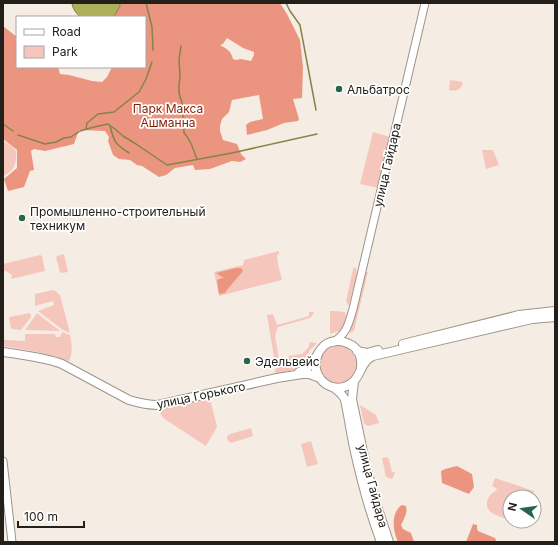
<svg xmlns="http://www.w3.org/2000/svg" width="558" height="545" viewBox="0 0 558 545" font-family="Inter,sans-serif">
	<rect width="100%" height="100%" fill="#f5ede3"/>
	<path fill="#f5c7bc" d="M450,80L463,82C461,90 456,92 449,90Z
		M373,132L390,137L379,188L360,184Z
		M3,141L11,146L16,151C17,162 15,171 3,176Z
		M482,150H493L499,165L486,169Z
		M279,251V254L277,255L278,264L282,280L219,296L214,272L243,265L244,260Z
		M64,254L68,272L61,273L60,272L56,258L57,256Z
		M40,255L42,256L45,271L11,279L12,275L6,271H3V264Z
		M354,267L356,268L357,274L349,305H348L346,301L353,269Z
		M364,272H368L354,331L350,333V329Z
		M54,290L60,295L70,333L63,330L38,311L54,305L53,301L35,306V294Z
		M330,311H334L345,312L346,316L343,329L342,330L330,334Z
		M309,312H313L314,313L310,318L278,327L275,336L279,359L278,360L276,359L274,357L267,315L273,314L277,325L309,316Z
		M30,313L31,317L21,330L11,329L9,317Z
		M37,313L38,314L60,331L25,330Z
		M62,332L70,335C72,344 73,353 69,361L38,352L3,346V340L25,341V334H55L56,337H60Z
		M310,342L317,343L310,350L306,357L286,362L289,356L302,354L308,348Z
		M319 365a19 19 0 1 1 38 0a19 19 0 1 1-38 0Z
		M285,364H287L297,369L278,374L275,372V370C278,366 283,367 285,364Z
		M209,398L210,399L217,427L206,446L166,420C163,417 160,415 160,410L163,407Z
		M360,405L376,415L379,423L368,426L364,424Z
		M251,428L253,436L231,443C228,441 227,440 227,436L230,434Z
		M311,441L318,464L307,467L301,444Z
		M387,457L390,460H389L392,472H395L393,478L392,479L386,477L382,458Z
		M495,478L534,491L532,497H510V520C504,518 497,516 492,513C482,506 488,494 497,490L496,488L492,486Z"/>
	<path fill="#eb9580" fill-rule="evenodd" d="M121,3H280L287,14L300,40L303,67L302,98L293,99L299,119L298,121L284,123L267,130L247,135L246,125L250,122L263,119L259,95L232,100L229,112L222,119L220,126V131L223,140L237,144L241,154L246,159L240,162L232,161L210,169L195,170L193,165L175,168L166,175L159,177L142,166L137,165L130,160L119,159L113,155L108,141L109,137L105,131L79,130L74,144L45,151L34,149L31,151L34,170L30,171L24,187L8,191L4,179L17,168V150L3,139V26L17,37V67H58L60,74L69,75L92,81L102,82L107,77L112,67H145V17H114L119,8ZM227,38L243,48L254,52V55L251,61L241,59L236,60L233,59C231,51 227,49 220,45L223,44Z
		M236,268H241L243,271L226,291L225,293L219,294L217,280L225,277H222L216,273Z
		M457,466L472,474L474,487L469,494L442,483L441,471L445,469Z
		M402,505L406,506C408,512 404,519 401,525L403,529L411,533L414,542H398C393,531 390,513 402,505Z
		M473,524L477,525V528L478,531L495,538L497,542H466Z"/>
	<path fill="#aeaf59" stroke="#848447" d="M72,3H120V6L114,17H81C77,15 72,8 72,3Z"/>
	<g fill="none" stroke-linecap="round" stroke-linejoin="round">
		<path stroke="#848447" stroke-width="1.5" d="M146,3L152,27L153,50
			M286,3L290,11L300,25L316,110
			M181,46L179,60L180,76L179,85V93L182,103L184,133C192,141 193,150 197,159
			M3,124L13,131
			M110,126C114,142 115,144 129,153
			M86,129L87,123L98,114L114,112L139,92L146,79L152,62
			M18,135L45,144L56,142L64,138L71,137L80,131L94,127L108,124L115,129L123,136L136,144L167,165L232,153L317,134"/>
		<defs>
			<path id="secondary" d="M334,342C348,331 348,325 353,309L425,3
				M3,461L12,542"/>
			<path id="primary" d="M403,344L519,315L555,311
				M357,351L367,353L378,350
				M3,352C23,355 43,357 62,364L129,400C139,403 147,405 158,405L277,378L302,374H309L320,378
				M318,354C315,361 314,368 318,375C321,381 326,385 332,387C336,388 340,388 344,387C362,382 358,363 373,356L532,319L555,317
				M299,372C301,371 305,370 307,368C319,359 318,341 338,341C343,341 348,343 353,346C360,351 362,359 361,368
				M354,381L352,399L366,466L377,506L389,542
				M333,387C338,391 343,394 345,400C349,418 351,435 355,452C362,483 370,513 381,542"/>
		</defs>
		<use href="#secondary" stroke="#9c948b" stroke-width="9"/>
		<use href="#primary" stroke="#9c948b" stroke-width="10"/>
		<use href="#secondary" stroke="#fff" stroke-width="7"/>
		<use href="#primary" stroke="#fff" stroke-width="8"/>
	</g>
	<g fill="#29644d" stroke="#fff" stroke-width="1.5">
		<circle cx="339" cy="89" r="4"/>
		<circle cx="22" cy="218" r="4"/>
		<circle cx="247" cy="361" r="4"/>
	</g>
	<g text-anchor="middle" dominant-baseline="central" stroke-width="3.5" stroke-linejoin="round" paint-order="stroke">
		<g font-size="12" fill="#23201c" stroke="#fff" text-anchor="start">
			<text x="347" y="89">Альбатрос</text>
			<text x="30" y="211">Промышленно-строительный<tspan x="30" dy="14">техникум</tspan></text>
			<text x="255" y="361">Эдельвейс</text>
		</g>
		<g font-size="12" fill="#831f05" stroke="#fff">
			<text x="168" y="108">Парк Макса<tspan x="168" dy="14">Ашманна</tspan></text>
		</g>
		<g font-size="12" fill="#23201c" stroke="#fff">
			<text transform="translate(387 165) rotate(-77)">улица Гайдара</text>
			<text transform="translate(201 395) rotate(-12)">улица Горького</text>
			<text transform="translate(373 486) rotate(75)">улица Гайдара</text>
		</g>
	</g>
	<rect width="558" height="545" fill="none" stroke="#23201c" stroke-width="8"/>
	<rect x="16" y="16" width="130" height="52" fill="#ffffff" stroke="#a7a6a4"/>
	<rect x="24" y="29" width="20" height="6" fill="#ffffff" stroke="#a7a6a4"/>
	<text x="52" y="36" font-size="12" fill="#23201c">Road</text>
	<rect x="24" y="46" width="20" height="12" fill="#f5c7bc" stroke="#a7a6a4"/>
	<text x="52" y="56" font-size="12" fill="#23201c">Park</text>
	<g transform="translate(522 509) rotate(283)"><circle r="19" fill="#ffffff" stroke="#a7a6a4"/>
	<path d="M0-3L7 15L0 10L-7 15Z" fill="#29644d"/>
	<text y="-6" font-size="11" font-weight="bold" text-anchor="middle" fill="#23201c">N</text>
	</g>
	<path d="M18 521v6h66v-6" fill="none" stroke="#23201c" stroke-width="2"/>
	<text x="24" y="521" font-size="12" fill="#23201c" stroke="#ffffff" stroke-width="3" paint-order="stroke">100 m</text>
</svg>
